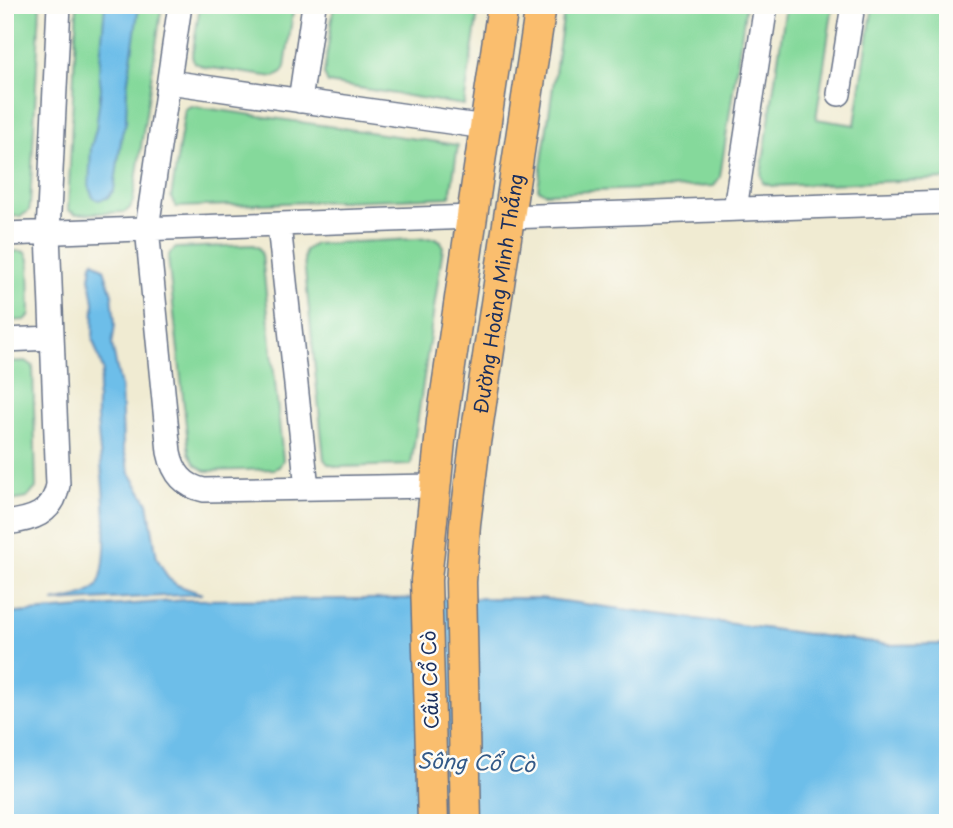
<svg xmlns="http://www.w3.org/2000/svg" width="953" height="828" viewBox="0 0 953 828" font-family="'Playpen Sans',sans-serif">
	<rect width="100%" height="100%" fill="#fdfcf7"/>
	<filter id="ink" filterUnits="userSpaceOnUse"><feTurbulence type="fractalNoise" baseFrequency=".0143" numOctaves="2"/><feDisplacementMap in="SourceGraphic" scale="14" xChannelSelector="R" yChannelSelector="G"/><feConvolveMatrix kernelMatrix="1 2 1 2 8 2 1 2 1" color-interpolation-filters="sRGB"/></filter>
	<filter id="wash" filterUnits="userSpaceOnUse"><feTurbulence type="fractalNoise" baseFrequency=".00686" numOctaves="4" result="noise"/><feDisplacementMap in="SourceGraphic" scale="28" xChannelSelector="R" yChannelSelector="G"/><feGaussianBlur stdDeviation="1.57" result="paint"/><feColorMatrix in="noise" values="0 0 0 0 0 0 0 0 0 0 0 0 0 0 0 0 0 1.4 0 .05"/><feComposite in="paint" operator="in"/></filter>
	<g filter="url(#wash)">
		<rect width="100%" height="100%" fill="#f0ebd2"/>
		<path fill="#85d99b" stroke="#50847c" stroke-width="2" d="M5,5H40L30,206L29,211L21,216L5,217Z
			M77,5H162L133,201L130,208L125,212L76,214L68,210Z
			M200,5H294L285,67L281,74L274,77L204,67L194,62L192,56Z
			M334,5H479L464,105L328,83L324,74Z
			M565,5H746L720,177L714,186L545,193L538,189Z
			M786,5H833L816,119L855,125L873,5H948V179L772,186L763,183L761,175Z
			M191,106L458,145L450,197L176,207L171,198L185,109Z
			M435,238L441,241L443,247L411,465L337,467L328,464L324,459L304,260L305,250L315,244Z
			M253,245L259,248L262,255L283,460L279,467L274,469L206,471L196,465L189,453L168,258L170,253L176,248Z
			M22,251L26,253L29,259L30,315L25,320L5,321V252Z
			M26,361L33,366L36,488L27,498L5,502V362Z"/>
		<path fill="#6dbee9" stroke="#4476a4" stroke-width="2" d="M105,5H139L127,87L126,122L122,134L114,190L107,198L98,200L93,197L89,188L91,147L96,129L101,88L99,72Z
			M94,261L104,269L112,294L115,324L112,345L121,387L123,446L130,473L148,503L157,558L168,578L177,585L202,594L53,602C66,599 84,597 94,589C117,571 98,448 97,418C96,397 98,390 103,370L93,340L94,302L90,279L92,264Z
			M540,598L889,645L948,644V823H5V614L186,600Z"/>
	</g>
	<g filter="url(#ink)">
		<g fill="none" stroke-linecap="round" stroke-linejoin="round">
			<defs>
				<path id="minor" d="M180,5L147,228L169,452C173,472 183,486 204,490L434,486
					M169,82L485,127
					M839,94L853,5
					M300,101L314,5
					M735,209L766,5
					M509,217L948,202
					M279,225L307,488
					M5,234L472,217
					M5,340L52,338
					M5,523C32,520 53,514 58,485L48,233L59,5"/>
				<g id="major">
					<path d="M433,823L426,580L442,421L503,5"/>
					<path id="s1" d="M466,823L461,582L465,524L475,443L541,5"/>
				</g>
			</defs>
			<use href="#minor" stroke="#667187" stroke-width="26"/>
			<use href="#major" stroke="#667187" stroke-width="33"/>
			<use href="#minor" stroke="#fff" stroke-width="23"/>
			<use href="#major" stroke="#fabe6e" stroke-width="30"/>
		</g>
	</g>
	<g text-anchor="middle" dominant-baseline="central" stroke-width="5" stroke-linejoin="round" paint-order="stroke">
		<g font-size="19" fill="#1b2f5e" stroke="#fdfcf7">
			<text stroke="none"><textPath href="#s1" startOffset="532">Đường Hoàng Minh Thắng</textPath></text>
			<text transform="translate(429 680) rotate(-92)">Cầu Cổ Cò</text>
		</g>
		<g font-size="21" font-style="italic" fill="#345a88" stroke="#fdfcf7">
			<text transform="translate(476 761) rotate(2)">Sông Cổ Cò</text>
		</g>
	</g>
	<rect width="953" height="828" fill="none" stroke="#fdfcf7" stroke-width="28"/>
</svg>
